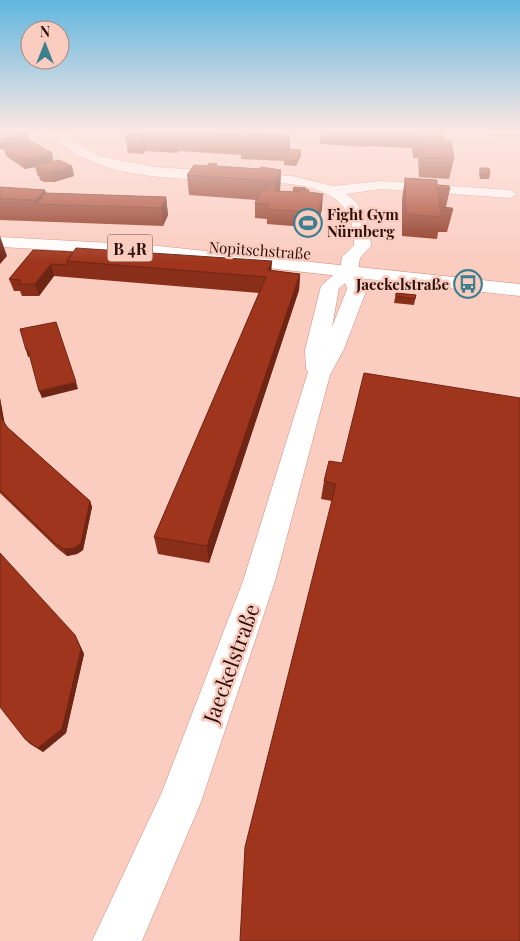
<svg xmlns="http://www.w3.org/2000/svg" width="520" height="941" viewBox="0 0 520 941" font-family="'Playfair Display',serif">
	<rect width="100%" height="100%" fill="#fbccc0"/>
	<path fill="#d4c17c" d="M467,130H520V138L491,136Z"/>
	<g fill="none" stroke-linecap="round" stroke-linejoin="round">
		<defs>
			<path id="minor" d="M32,130H104L98,134L67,136L99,156L154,167L292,176L333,186L381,181L510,190L517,194L510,198L381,189L346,194C364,206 370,225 371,246L360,258L358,271L367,289L344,349L330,375L275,581L201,802L142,941H92L162,792L243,581L308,372L306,369L305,350L321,286L340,269L342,257L354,245C355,209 337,194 304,186C227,173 109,195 51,134L0,143V135ZM345,283L347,289L332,327L339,288Z"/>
			<path id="major" d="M0,237L149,245L520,284V296L149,255L0,247Z"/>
		</defs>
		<use href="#minor" stroke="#d28a78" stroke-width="1"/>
		<use href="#major" stroke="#d28a78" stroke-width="1"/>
		<use href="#minor" fill="#fff" fill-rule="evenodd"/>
		<use href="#major" fill="#fff" fill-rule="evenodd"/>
	</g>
	<path fill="#892e18" d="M0,130L30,141L54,162L72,166L74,176L54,182H44L40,180L39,176H38L35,167L25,169L6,156L4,149H0V139L4,138L3,134L0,135Z
		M130,130L248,132L290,134V149L301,150V155L296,166L284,165V161L241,159V155L179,151L177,153L146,151L143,154L128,153L125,135Z
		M321,130H443L444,141L454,159L449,179L419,177L418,158H413L412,148L367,146V144V147L320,144Z
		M217,164V166L281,170L280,191L293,192V190H309V192L322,209L317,228L267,224V219L255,218V203L256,200L189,195L187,175L208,166Z
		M480,168L490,174L489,179H480L479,173Z
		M405,178L450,189L446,207L453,210L447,232H438L437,239L402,236V199Z
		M0,187L45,190L46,193L166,197L168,215L163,226L0,220Z
		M33,250L272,271L300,274L299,290L209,563L158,554L154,537L259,293L54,276L39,296H22L20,291H14L9,279Z
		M396,293L416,295L414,305L394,303Z
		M0,398L4,423L7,427L90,501L92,507L83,550L77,554L67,556L58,549L0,493Z
		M342,463L332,501L321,499L324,481Z
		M75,635L84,654L66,733L43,752L30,744L25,739Z"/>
	<path fill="#6f2514" d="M0,130H20L3,133V134L0,135Z
		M144,132L146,151L143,154L140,136Z
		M177,132L179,151L177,153L175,134Z
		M28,134L31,143L3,147L4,149H0V144L10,142L9,138Z
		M290,134V153L286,161L287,142Z
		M301,150V155L296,166L297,161Z
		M52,153L54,163L35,166V167L25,169L23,160Z
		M72,166L74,176L54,182L51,172Z
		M281,170L280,190L276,201V181Z
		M45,190L49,204H36L35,200Z
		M323,194L322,209L317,228L318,213Z
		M166,197L168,215L163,226L161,208Z
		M0,236L7,256L0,264Z
		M272,261L271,277L268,270Z
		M51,264L54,276L39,296L35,284Z
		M300,274L299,290L209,563L207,546Z
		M26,350H28L31,356L28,357Z
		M76,382L78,389L42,398L39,391Z
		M0,398L5,425L2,419L0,409Z
		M90,501L92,507L83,550L77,554L67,556L64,549Z
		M75,635L84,654L66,733L43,752L38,748Z"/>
	<path fill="#9f351c" stroke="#6f2514" d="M22,130L28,134L9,138L3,133Z
		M130,130H247L246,132L290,134L287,142L241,140L243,136L177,132L175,134L144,132L140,136L125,135Z
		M416,130H443L444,141H451L454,159L423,157L422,140L416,139Z
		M4,137L10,142L0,144V139Z
		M31,141L52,153L23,160L3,147Z
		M290,149L301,150L297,161L285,160Z
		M59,160L72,166L51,172H42L38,170L42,169L35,166Z
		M209,163L217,164L215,166L260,169L261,167L281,170L276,181L187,175L194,165L208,166Z
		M480,168H489L490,174H481Z
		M405,178L437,180V185L449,186L450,189L437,188L441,202H439V207L452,208L453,210L440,209L442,217L406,214Z
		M267,186L276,187L275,191L300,192L301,189L309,190L308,192L323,194L318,213L267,209L269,204L255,203L261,190H266Z
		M0,187L45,190L35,200L0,199Z
		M294,187L306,188L305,190L301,189V190H293Z
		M46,193L166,197L161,208L36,204Z
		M76,248L272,261L268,270L300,274L207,546L154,537L266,277L67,261Z
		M33,250L73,252L67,261L68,265L51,264L35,284H18L21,280L9,279Z
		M396,293L416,295L415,299L396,296Z
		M56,322L76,382L39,391L28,350H26L20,329Z
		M364,373L520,398V941H240L245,847L336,484L324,481L329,461L342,463Z
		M0,409L2,419L7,427L90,501L81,543L74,548L64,549L55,543L0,490Z
		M0,553L75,635L81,649L62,729L38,748L25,739L0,707Z"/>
	<linearGradient id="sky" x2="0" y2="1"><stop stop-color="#5fb6df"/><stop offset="0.5" stop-color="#fde8e3"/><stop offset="1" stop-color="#fde8e3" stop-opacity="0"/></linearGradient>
	<rect width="520" height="262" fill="url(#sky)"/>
	<defs>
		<symbol id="stadium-ring" viewBox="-11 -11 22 22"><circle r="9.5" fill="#fbccc0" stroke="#3c7f8f" stroke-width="1.5"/><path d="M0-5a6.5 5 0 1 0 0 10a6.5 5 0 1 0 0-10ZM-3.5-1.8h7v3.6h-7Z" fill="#3c7f8f"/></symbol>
		<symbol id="bus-ring" viewBox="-11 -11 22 22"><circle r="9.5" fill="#fbccc0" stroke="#3c7f8f" stroke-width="1.5"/><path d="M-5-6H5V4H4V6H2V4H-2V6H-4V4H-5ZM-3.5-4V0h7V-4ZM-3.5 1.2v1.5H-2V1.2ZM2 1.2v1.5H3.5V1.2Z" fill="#3c7f8f"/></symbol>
	</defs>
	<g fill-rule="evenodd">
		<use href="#stadium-ring" x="292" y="207" width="32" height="32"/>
		<use href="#bus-ring" x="452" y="268" width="32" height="32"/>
	</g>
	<g text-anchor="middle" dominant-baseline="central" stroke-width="5" stroke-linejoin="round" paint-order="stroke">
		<g font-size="15" font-weight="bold" fill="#2c110a" stroke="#fbccc0" text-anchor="start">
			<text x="327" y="214">Fight Gym<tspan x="327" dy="17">Nürnberg</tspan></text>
			<text x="449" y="284" text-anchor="end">Jaeckelstraße</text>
		</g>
		<g font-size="15" fill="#2c110a" stroke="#fbccc0">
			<text transform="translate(260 250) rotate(4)">Nopitschstraße</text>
		</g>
		<rect fill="#fbccc0" stroke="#6a4941" stroke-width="1" x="107.5" y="234.5" width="45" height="27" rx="4"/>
		<g font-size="16" font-weight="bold" fill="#2c110a">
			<text x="130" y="248">B 4R</text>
		</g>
		<g font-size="21" fill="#2c110a" stroke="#fbccc0">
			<text transform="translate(230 663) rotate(-70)">Jaeckelstraße</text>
		</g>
	</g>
	<g transform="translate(45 45)"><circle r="24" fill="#fbccc0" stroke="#a88177"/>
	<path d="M0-4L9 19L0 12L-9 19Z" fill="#3c7f8f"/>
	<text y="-8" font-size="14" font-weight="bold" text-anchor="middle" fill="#2c110a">N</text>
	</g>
</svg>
